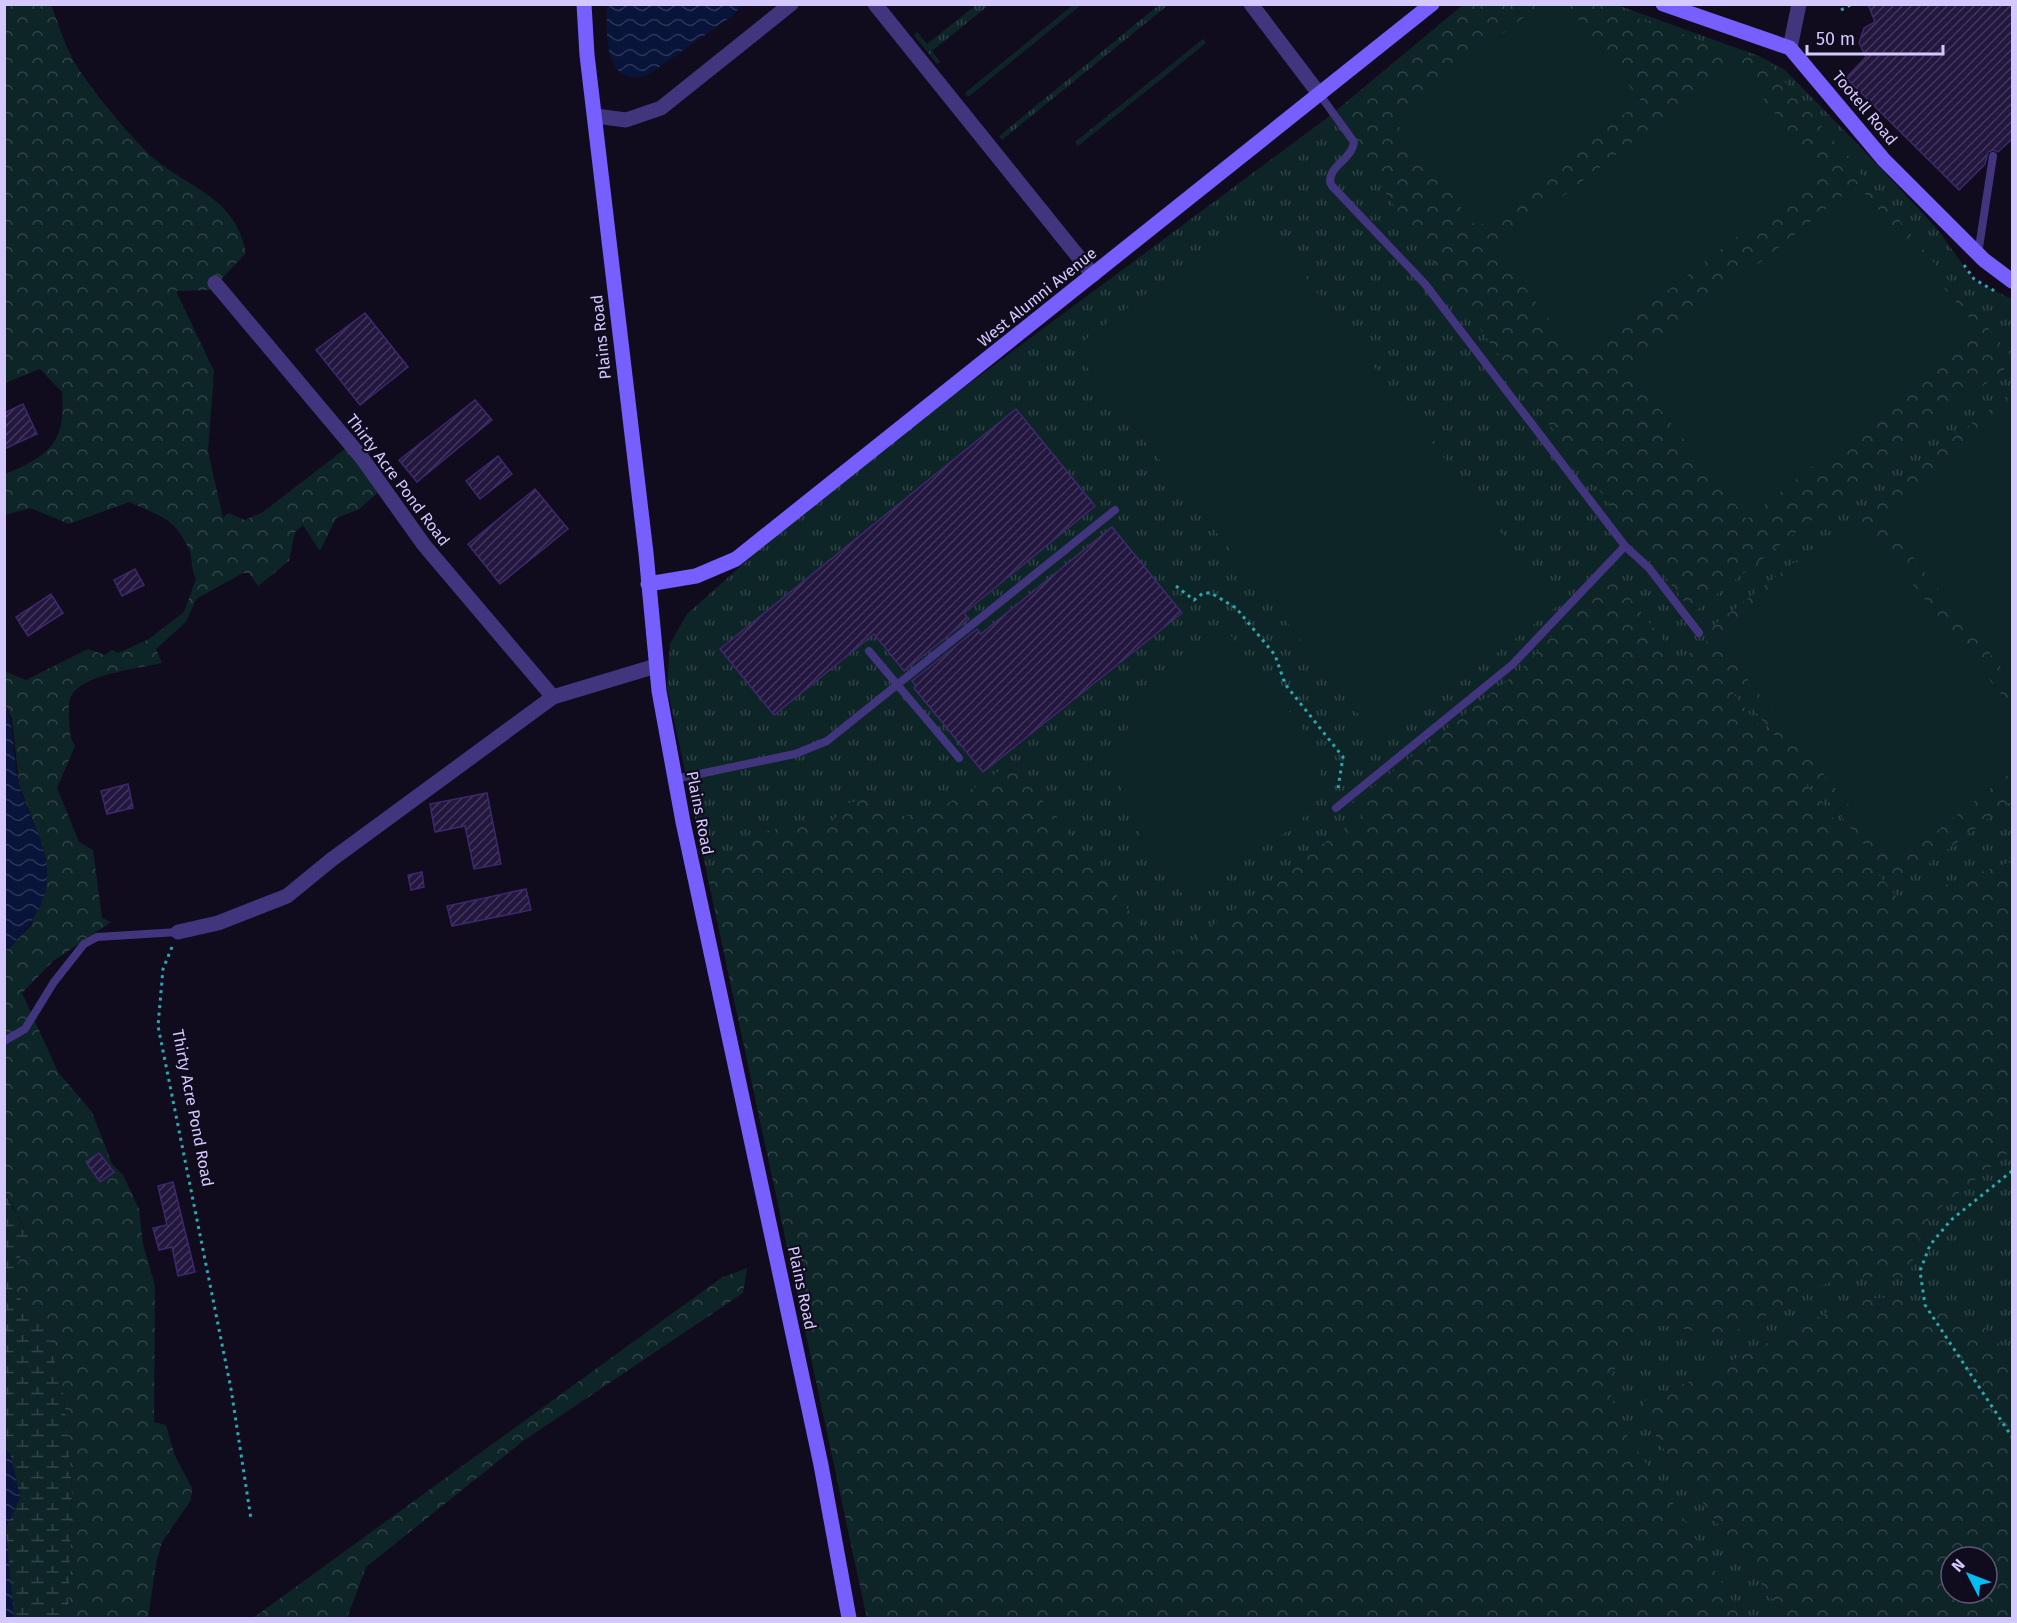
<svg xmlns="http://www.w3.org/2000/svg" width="2017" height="1623" viewBox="0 0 2017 1623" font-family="'Fira Sans',sans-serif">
	<defs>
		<pattern id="grass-tufts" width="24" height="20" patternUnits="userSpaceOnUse" patternTransform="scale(1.5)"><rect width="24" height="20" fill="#0e2528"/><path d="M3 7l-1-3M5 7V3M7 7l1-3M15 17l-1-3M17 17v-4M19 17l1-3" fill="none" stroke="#304348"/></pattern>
		<pattern id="forest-crowns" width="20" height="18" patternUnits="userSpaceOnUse" patternTransform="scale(1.5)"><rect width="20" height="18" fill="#0e2528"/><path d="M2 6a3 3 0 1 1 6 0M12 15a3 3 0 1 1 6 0" fill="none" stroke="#304348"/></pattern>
		<pattern id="wetland-marsh" width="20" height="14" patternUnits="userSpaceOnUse" patternTransform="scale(1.5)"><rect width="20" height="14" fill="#0e2528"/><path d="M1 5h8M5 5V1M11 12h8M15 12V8" fill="none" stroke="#304348"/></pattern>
		<pattern id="water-waves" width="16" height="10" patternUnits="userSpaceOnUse" patternTransform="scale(1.5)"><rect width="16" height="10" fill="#08143a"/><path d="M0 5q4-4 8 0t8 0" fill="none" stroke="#2b3558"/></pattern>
		<pattern id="building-hatch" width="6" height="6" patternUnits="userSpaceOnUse" patternTransform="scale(1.5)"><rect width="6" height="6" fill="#24173f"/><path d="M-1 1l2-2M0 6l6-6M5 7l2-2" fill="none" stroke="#43375c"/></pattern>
	</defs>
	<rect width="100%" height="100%" fill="#110b1e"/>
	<path fill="url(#grass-tufts)" d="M1160,4L1168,5L1002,140L999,136Z
		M976,5H989L932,51L940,62L937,64L914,35L917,32L927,44Z
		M1073,5H1081L968,97L965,93Z
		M1463,5H1617L1759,56L1785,70L1874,161L1939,231L1974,281L2012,299V1358L1983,1326L1902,1298L1854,1299L1697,1378L1643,1402L1658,1441L1786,1618H867L667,687L670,644L687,614L831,486L1331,115Z
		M1203,39L1206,43L1078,146L1075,142Z"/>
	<path fill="url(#forest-crowns)" fill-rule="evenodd" d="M5,5H51C59,25 66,50 78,68C96,95 119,123 141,146C179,188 234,190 246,253L211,290L176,291L214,371L208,451L223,518L228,513L245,520L263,512L346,448L381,490L358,510L336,518L320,551L303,525L295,532L289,561L258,586L249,573H243L196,599L186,622L156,649L162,663C141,668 82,674 71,696C68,703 69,712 69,719C70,730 69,737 75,746L57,788L79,842L93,850L102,918L111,922L52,962L22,993L58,1072L92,1112L112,1164L123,1175L139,1209L143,1244L155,1286L154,1422L166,1425L175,1456L192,1488L191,1500L162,1542L156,1564L148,1618H68L72,1490L64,1396L47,1332L10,1285L28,1235L5,1192V953L32,924L44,850L19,784L12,719L5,703L4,671L26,680L88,649L105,655L112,650L118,653L149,639L184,612L196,579C190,567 193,560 190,552C176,518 160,516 129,502L69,524L30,508L5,515V474C50,455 66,443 62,392L40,369L5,383Z
		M1463,5H1598L1771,65L2012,357V363L1693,613L1525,393L1331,115Z
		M2012,392V801L1912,876L1901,880L1889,875L1705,650L1709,629Z
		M1610,581H1616L1679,660L1697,648L1900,901L2010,862L2012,867V1150L1931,1215L1914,1250L1910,1278C1877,1276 1851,1275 1819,1286C1786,1298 1760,1325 1725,1334C1705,1339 1674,1320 1652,1328C1626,1337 1619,1361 1608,1384L1620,1425L1684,1519L1743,1618H867L706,869L733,856L749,835L803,823L832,822L848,803L868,799L898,818L943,806L990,778L1011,761L1167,959L1361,816L1352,804L1518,672L1588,598Z
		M747,1268L743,1293L523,1441L366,1567L347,1618H253L721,1278Z
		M1902,1298L1983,1326L2012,1358V1618H1786L1658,1441L1642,1402L1697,1378L1854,1299ZM1951,1557H1987V1593H1951Z"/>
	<path fill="url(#wetland-marsh)" d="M4,1192L28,1235L10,1285L47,1332L64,1396L72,1490L68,1618H14L11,1610L6,1528L20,1497L10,1453L5,1449Z"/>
	<path fill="#0e2528" d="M1541,4L1567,5L1641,101L1477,228L1393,119Z
		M1735,62L1820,172L1580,359L1495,249Z
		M1857,184L1981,332L1747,519L1628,369Z
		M1255,211L1557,606L1381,743L1073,349Z
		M2012,413V681L1882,519Z
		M1862,521L2012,708V771L1896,864L1716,640Z
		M1221,623L1322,754L1320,785L1300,823L1185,897L1153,859L1126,810L1115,760L1144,686Z"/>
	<path fill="url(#water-waves)" d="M607,5V4L742,5L732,16L648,75C602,87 607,35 607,5Z
		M4,703C16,729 12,756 19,784C24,806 37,826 43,848C57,894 34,922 5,953Z
		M4,1449L10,1453L20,1497L6,1528L14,1618H5Z"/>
	<path fill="url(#building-hatch)" stroke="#3e286c" stroke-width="1.5" d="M1868,4H2013V138L1998,152L1993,150L1988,152L1985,164L1959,190L1846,78L1866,57L1859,43L1864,28L1875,22Z
		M365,313L408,367L360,405L316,350Z
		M475,400L492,420L417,482L399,460Z
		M23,404L37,434L4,449V413Z
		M1016,409L1095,506L964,613L969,619L904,671L874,634L774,715L720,649Z
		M498,456L512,474L480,499L466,481Z
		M535,489L568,529L500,584L468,544Z
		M1112,527L1182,613L983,772L914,688L916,686L912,681L977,629L981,634Z
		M135,569L144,585L122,596L114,580Z
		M51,594L63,613L28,636L16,617Z
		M128,784L133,808L107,814L101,791Z
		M487,793L501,864L474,869L465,826L435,832L430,804Z
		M422,872L424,887L411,890L408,875Z
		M526,889L531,910L452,926L447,906Z
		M99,1153L114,1172L100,1182L86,1162Z
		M173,1182L195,1272L178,1276L172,1247L159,1250L153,1228L167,1225L158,1186Z"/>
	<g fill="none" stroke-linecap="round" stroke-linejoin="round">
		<path stroke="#2aa8b1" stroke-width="3" stroke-dasharray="3 4.5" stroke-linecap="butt" d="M1841,10L1852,4
			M1964,265L1974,279L1998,293
			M1176,586L1194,600L1203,593H1211L1236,608L1275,655L1285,684L1343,757L1338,788
			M172,947L163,969L158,1026L231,1389L251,1519
			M2012,1171L1951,1220L1930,1245L1920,1271L1925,1305L2012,1437"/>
		<path stroke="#41357e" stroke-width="8" d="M1320,95L1354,142C1351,161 1330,164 1330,182L1332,186L1425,284L1625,546L1649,568L1699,633
			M1978,254L1993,156
			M869,651L959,758
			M675,779L795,754L827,741L1115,510
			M1336,808L1513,664L1625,546
			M4,1041L25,1029L54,982L84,944L97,937L178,932"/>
		<path stroke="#41357e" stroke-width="15" d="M875,4L1093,275
			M1251,4L1320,95
			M1790,48L1799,4
			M596,116L626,120L661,108L791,4
			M215,283L362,458L424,545L553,697
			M178,932L218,923L287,896L331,860L553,697L656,666"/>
		<path stroke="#775fff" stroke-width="15" d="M584,4L587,55L646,553L659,691L683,822L821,1465L849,1618
			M1663,4L1790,48L1884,160L1984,260L2012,281
			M648,584L696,576L736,559L1432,4"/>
	</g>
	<g text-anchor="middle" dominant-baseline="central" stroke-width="4.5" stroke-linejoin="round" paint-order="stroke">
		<g font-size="16" fill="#d5c8ff" stroke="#110b1e">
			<text transform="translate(1865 108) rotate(50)">Tootell Road</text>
			<text transform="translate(1037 297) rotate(-39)">West Alumni Avenue</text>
			<text transform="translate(601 337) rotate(-96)">Plains Road</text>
			<text transform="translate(398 480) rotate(53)">Thirty Acre Pond Road</text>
			<text transform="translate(700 813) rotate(79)">Plains Road</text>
			<text transform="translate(193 1108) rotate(79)">Thirty Acre Pond Road</text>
			<text transform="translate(802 1288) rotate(78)">Plains Road</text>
		</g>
	</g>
	<rect width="2017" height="1623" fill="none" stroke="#d5c8ff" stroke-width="12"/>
	<g transform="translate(1969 1575) rotate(312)"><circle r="28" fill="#110b1e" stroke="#5f5778" stroke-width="1.5"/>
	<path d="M0-4.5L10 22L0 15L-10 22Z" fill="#00bdf3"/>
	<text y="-9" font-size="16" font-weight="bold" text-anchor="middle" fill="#d5c8ff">N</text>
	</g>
	<path d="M1807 45v9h136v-9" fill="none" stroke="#d5c8ff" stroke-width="3"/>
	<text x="1816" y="45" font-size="18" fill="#d5c8ff" stroke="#110b1e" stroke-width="4.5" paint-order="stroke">50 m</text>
</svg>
